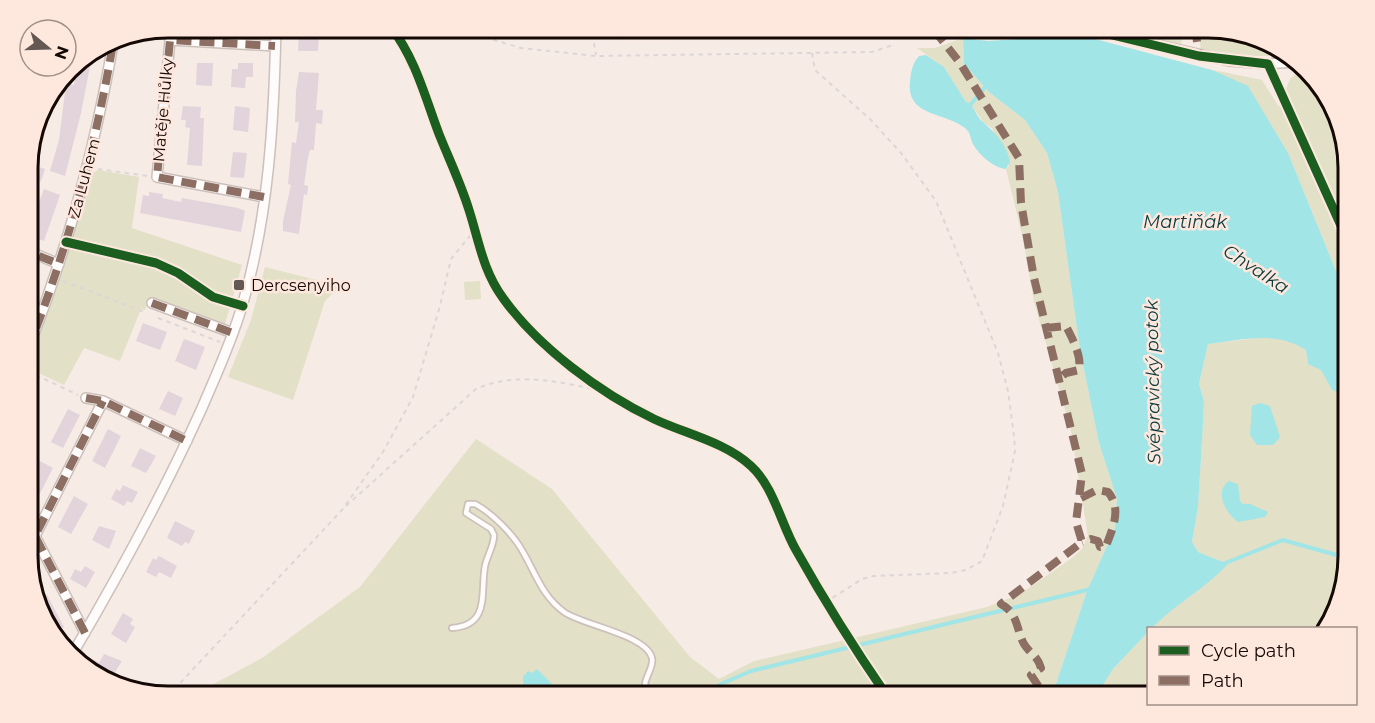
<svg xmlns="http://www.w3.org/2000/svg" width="1375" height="723" viewBox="0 0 1375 723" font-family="Montserrat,sans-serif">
	<rect width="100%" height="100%" fill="#f7ebe5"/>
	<path fill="#e2e0c6" d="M1146,27H1187L1180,46L1148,39Z
		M1198,27L1270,42L1286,56H1254L1201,51Z
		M963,38L964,64L989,92L1025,120L1047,153L1058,192L1080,350L1099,443L1117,499L1115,528L1087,591L1052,696H181L187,691L212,685L262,658L360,587L476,439L552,489L690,657L719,679L754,661L987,607L1020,594L1072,558L1082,549L1088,536L1071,430L1034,302L1023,239L1006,169L1009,166L992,128L984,123L970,103L966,102L944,67L917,48H935Z
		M1302,69L1324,89L1347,149V298L1288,153L1262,110L1213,70L1262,80L1279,107L1290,79Z
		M99,170L139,177L132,228L242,265L225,324L151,297L145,310L141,309L120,361L84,348L64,385L28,368V363L53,299L90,174Z
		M265,267L340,286L325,301L293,400L228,377L251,320Z
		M480,281L481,299L465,300L464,282Z
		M1274,336L1292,340L1306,350L1308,363L1321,370L1332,390L1348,396C1348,451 1360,588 1324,628H1152C1175,604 1204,589 1228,564L1198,552L1192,542L1198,507L1202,442L1204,401L1199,384L1208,344Z
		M1148,632V696H1096L1113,669Z"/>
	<path fill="#a1e5e7" d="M1080,35L1212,70L1248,86L1288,153L1347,298L1348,396L1332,390L1321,370L1308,364L1306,350C1276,330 1241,340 1208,344L1199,384L1204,401L1202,442L1198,507L1192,542L1198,552L1228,564C1205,589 1175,604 1152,628H1148V632L1113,669L1096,696H1052L1087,591L1115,528L1117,499L1099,443L1080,350L1058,192L1047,153L1025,120L989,92L964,64L963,38L988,41Z
		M926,55L944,67L966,102L970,103C975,109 976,116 983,122C997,135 1006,143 1010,162L1006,169C994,168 979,155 973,144C970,138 971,133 965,128C946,112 906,117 910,82C911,72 912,64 919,56Z
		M1260,403L1270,406L1280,437L1273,445H1257L1250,435L1252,406Z
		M1229,481L1238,484L1240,501L1243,504H1250L1268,512L1265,517L1238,522C1225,513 1214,491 1229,481Z
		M537,669L564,696H524L523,677L528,671L532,673Z"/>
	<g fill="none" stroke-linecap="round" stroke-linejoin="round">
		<path stroke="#a1e5e7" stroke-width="4" d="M1137,27L1140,35
			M971,104L985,87
			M1223,564L1283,540L1340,556L1345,571
			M719,685L751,671L1091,589"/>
	</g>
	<path fill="#e3d3db" d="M299,28L312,29V34H319L318,51H298Z
		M93,51L81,113L65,176L50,171L59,140L66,84L74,85L77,67L72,66L74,62Z
		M197,63H213L212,86L196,85Z
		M238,63H253V77H246L245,88L231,87L232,69H238Z
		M299,72L319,73L316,110H323L322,124L316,123L314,150H310L308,157L304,185L308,186L307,195L304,194L299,234L283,231V221L291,185L288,184L292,142L296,143L299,122H295L296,91Z
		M183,106L201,107L200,118H204L202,166L187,165L190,128L185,127L186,120H181Z
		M235,106L250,108L248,132L233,130Z
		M233,152L247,153L244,178L230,177Z
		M27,163L45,169L41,181L27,177Z
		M44,189L60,195L44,241L27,235Z
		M149,192L163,194L162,198L181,202L182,198L238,208L245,211L241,232L140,213L143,195L149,196Z
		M143,323L167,332L160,350L136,341Z
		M184,339L205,347L196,370L175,361Z
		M168,391L183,398L175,416L159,409Z
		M68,409L80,415L63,448L51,442Z
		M108,429L121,436L105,468L92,461Z
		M140,448L156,456L146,473L131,466Z
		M38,460L53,468L28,517V480Z
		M123,485L138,492L132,503L127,501L124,506L111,499L116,489L120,491Z
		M74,496L88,504L71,534L58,527Z
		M175,521L195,531L189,544L185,542L182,546L167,538Z
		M99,526L116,531L109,549L92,540Z
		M159,556L177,566L171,578L159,572L156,577L146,572L153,558L156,560Z
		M85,566L95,572L86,588L70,579L75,569L81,572Z
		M47,595L64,627L52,634L38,600Z
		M123,613L133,619L130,624L135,627L126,643L111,634Z
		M104,654L122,661L109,682L90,668L95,660L99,663Z"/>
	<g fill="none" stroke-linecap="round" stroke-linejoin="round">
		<defs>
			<path id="lane" d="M452,628C491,625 480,593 485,566C487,556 494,546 494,535L491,529L466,513L468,504H475C492,513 514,535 523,552C536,574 542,596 564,612C582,625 647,635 652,658C654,666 646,676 645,684L650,696"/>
			<path id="street" d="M526,27L632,34L933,32L1011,27
				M1079,27L1229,61L1268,64L1294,62
				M264,197L157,177L170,40L275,46
				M28,251L59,264
				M152,303L233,333
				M28,349C68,248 96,145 114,38
				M86,398L103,401L187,441
				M85,633L35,536L103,401
				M73,653C120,573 164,492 202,408C216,375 232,341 242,306C269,217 274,119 276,27"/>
		</defs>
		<use href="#lane" stroke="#ccc0bb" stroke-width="8"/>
		<use href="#street" stroke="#ccc0bb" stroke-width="12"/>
		<path stroke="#dcd7d6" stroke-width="2" stroke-dasharray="4.5 4.5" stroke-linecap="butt" d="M391,27C416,60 425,97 439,134C449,159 461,184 469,210C479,241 483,271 503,298C538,347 600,393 654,419C686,434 725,442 751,466C774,487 781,524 796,550C824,600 854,648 887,696
			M450,27L521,48L596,56L872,52L890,46L893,42
			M125,37L161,39
			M594,43L596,55
			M812,53L815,70L871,120L901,153L936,201L998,353L1008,391L1014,436L1015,451L1003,506L982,561L966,570L951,573L873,576L862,579L826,602
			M1297,72L1305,73
			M98,169L148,176
			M63,281L147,313
			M158,318L220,342
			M28,371L78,395
			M346,506L476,389C516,371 561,382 602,391
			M168,696L342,510L383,452L413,397L440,306L451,259L473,232"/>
		<use href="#lane" stroke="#fefcfb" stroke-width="4.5"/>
		<use href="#street" stroke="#fefcfb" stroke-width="9"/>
		<path stroke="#8d6e63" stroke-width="8" stroke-dasharray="15 8" stroke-linecap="butt" d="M1143,27L1145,44
			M1195,27L1199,56
			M934,30L960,63L1019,158L1021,203L1034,278L1082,474L1076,522L1082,542L1001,604C1019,614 1016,630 1024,644C1030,654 1038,656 1041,668L1031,675L1039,687L1040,696
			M264,197L157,177L170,40L275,46
			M39,256L59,264
			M152,303L233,333
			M1046,328L1066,326C1072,338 1082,356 1079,370L1066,373L1058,379
			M28,349C68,248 96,145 114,38
			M86,398L103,401L187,441
			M1081,498L1097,490L1108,492C1122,508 1113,528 1106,546L1100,547L1098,541L1091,539L1082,542
			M85,633L35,536L103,401"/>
		<defs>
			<path id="cycleway" d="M391,27C416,60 425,97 439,134C449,159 461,184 469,210C479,241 483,271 503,298C538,347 600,393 654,419C686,434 725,442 751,466C774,487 781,524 796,550C824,600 854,648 887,696
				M526,27L632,34L933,32L1011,27
				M1079,27L1199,56L1268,64L1347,239
				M66,242L156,263L178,273L213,297L243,306"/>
		</defs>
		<use href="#cycleway" stroke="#fee8de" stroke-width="13"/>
		<use href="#cycleway" stroke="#1b5e20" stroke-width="9"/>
	</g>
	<rect fill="#645853" stroke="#fee8de" stroke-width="2" x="233" y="279" width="12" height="12" rx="3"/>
	<g text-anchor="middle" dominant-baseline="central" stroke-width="5" stroke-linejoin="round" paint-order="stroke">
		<g font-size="16" fill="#150905" stroke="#fee8de">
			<text transform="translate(163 110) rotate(-85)">Matěje Hůlky</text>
			<text transform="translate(84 178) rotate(-75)">Za Luhem</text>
		</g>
		<g font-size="16" fill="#150905" stroke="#fee8de" text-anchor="start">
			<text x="251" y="285">Dercsenyiho</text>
		</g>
		<g font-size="18" font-style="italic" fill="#093b3e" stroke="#fee8de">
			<text x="1185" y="222">Martiňák</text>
			<text transform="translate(1256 269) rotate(33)">Chvalka</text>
			<text transform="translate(1153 382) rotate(-91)">Svépravický potok</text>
		</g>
	</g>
	<path d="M0 0H1375V723H0ZM168 38H1208A130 130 0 0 1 1338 168V556A130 130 0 0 1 1208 686H168A130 130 0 0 1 38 556V168A130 130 0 0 1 168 38Z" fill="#fee8de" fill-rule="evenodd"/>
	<path fill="none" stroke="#150905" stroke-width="3" d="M168 38H1208A130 130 0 0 1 1338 168V556A130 130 0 0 1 1208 686H168A130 130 0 0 1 38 556V168A130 130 0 0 1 168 38Z"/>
	<rect x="1147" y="627" width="210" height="78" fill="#fee8de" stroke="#a18f87" stroke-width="1.5"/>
	<rect x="1159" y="646" width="30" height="9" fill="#1b5e20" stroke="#a18f87" stroke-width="1.5"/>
	<text x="1201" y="657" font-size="18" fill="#150905">Cycle path</text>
	<rect x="1159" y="676" width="30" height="9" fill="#8d6e63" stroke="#a18f87" stroke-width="1.5"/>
	<text x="1201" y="687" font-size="18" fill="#150905">Path</text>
	<g transform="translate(48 48) rotate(109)"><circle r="28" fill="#fee8de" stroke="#a18f87" stroke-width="1.5"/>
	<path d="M0-4.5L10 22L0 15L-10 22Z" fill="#645853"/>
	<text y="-9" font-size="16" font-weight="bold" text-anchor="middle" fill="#150905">N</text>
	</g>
</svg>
